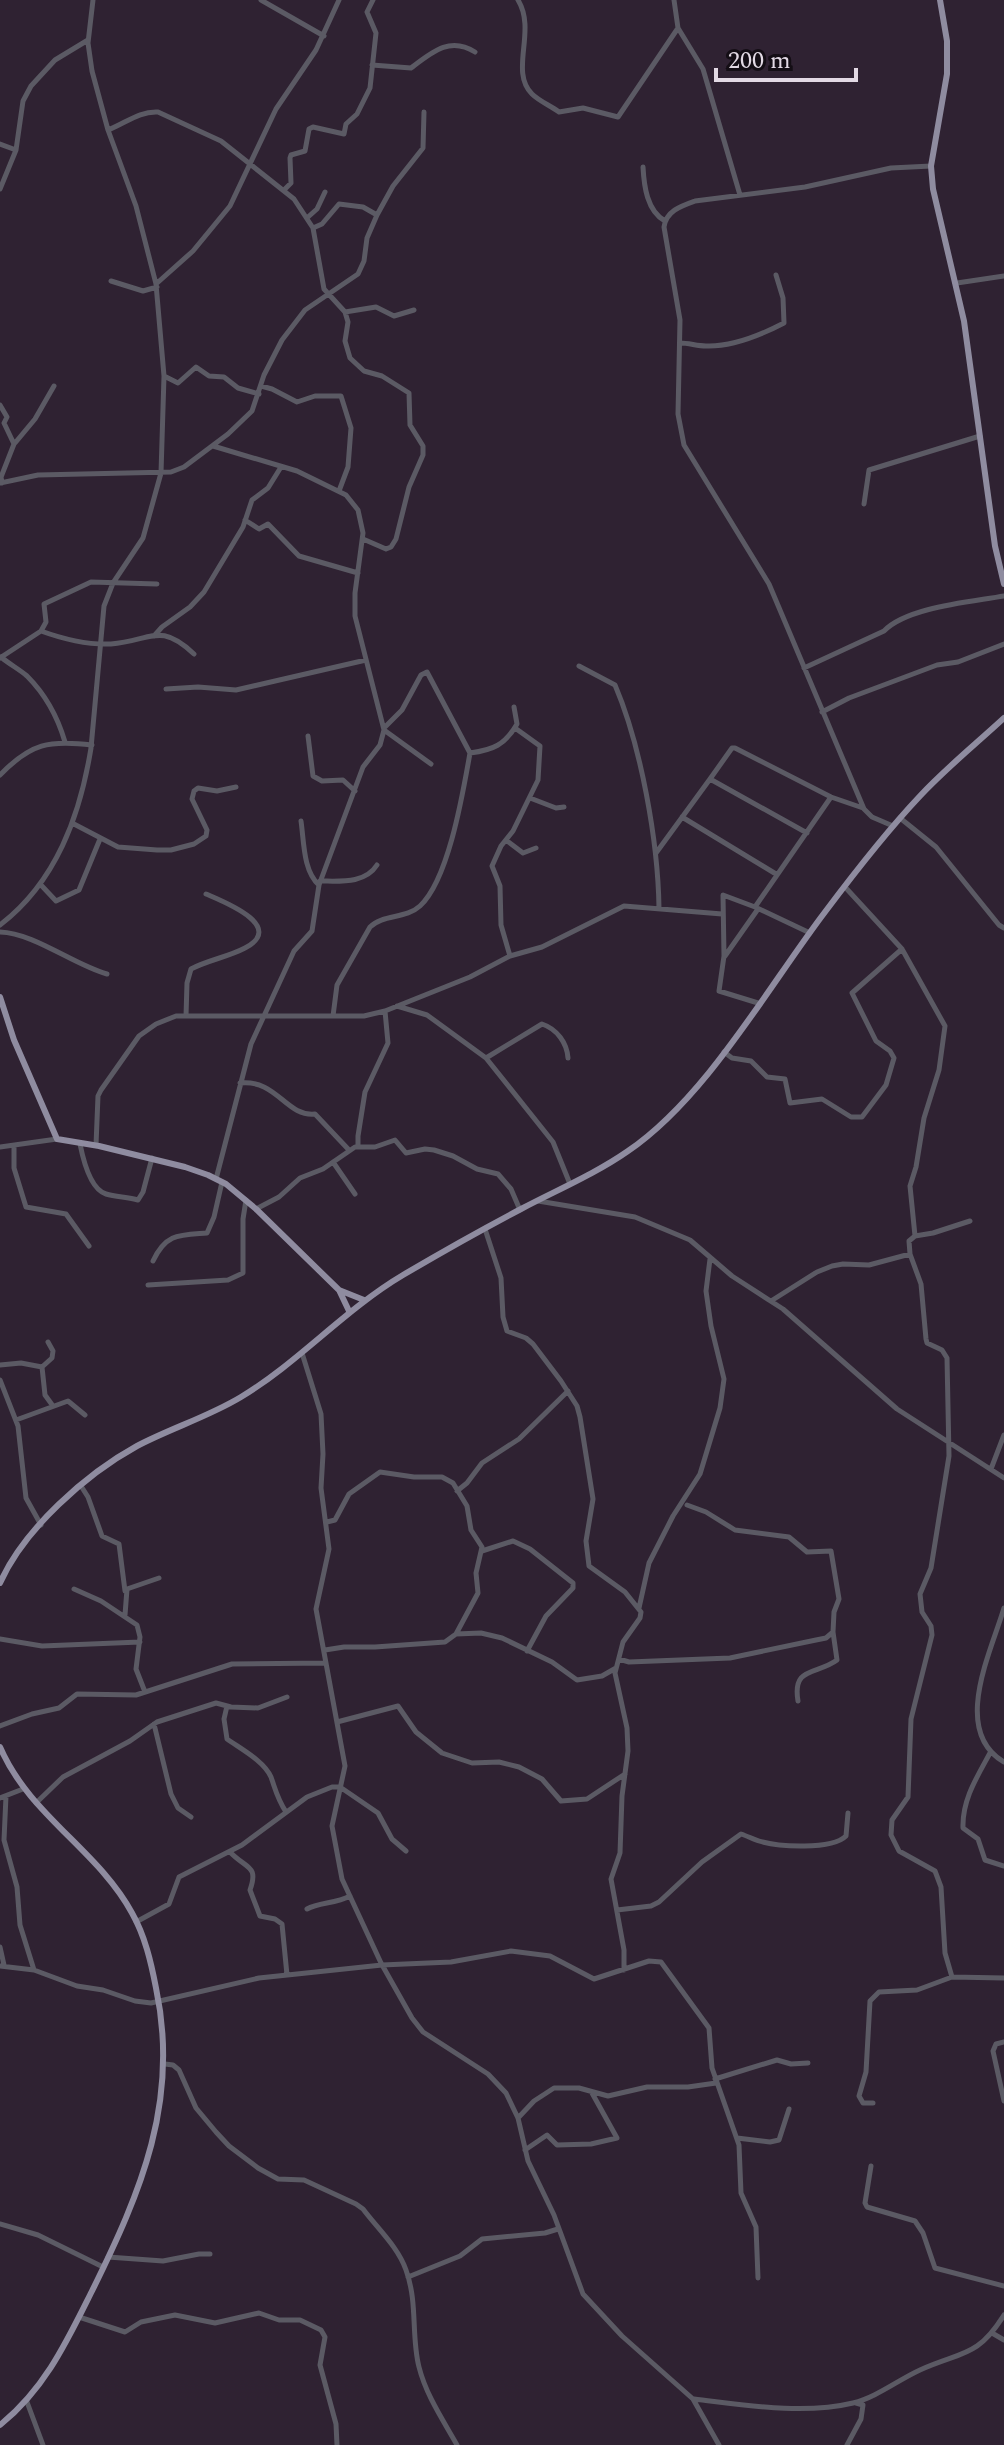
<svg xmlns="http://www.w3.org/2000/svg" width="1004" height="2445" viewBox="0 0 1004 2445" font-family="Spectral,serif">
	<rect width="100%" height="100%" fill="#2f2232"/>
	<g fill="none" stroke-linecap="round" stroke-linejoin="round">
		<path stroke="#5b5a64" stroke-width="5" d="M261,0L324,36
			M518,0C537,31 509,71 532,94C539,101 551,106 559,112L583,108L618,117L678,28
			M674,0L678,28L703,69L740,195
			M372,65L411,68C432,52 450,36 475,52
			M108,130C126,123 139,111 158,112L221,141L294,199L313,228L324,289L345,312L348,322L345,341L350,358L364,371L382,376L409,393L410,425L423,446V455L409,487L396,539L391,547L386,549L363,539
			M0,144L16,150
			M643,167C644,186 647,211 665,221
			M0,189L16,150L23,101L31,86L55,60L88,40
			M284,190L291,183L290,158L291,155L305,151L309,129L313,127L344,134L346,124L357,114L370,88L376,33L367,12L373,0
			M308,217L317,209L325,192
			M313,228L322,224L339,204L363,207L377,215
			M111,281L143,291L157,287
			M957,283L1004,276
			M156,284L193,251L230,206L276,109L316,50L339,0
			M345,312L376,307L394,316L414,310
			M680,343C689,343 697,346 706,346C732,347 761,335 784,323L783,298L776,275
			M164,376L178,383L196,367L209,376L224,377L238,388L259,394
			M261,386L272,389L297,402L315,396H341L351,428L348,467L339,491
			M0,405L7,417L4,423L14,444L1,477L2,483
			M15,443L35,419L54,386
			M213,446L297,471L346,495L358,510L363,533L355,593V616L384,730L380,745L363,767L319,885L312,931L294,951L251,1044L216,1179
			M0,483L38,475L171,472L184,467L228,434L252,411L264,375L282,340L305,310L358,274L364,261L367,238L377,215L393,186L423,148L424,112
			M864,504L869,470L980,436
			M245,520L259,529L268,524L299,556L358,573
			M41,631L46,622L44,604L91,582L157,584
			M154,636L162,627L190,607L204,592L243,527L252,500L268,488L281,467
			M1,657C9,664 19,669 27,676C45,694 58,718 65,742
			M0,658L41,631C63,639 87,645 111,644C151,641 159,621 194,654
			M579,666L615,685C641,746 658,841 659,908
			M804,668L884,631C907,607 971,602 1004,596
			M166,689L198,687L236,690L366,660
			M822,712L849,698L937,665L958,662L1004,644
			M384,730L431,764
			M308,736L313,776L322,781L343,780L355,791
			M470,753C493,750 505,745 517,724L514,707
			M0,775C31,743 49,740 92,745
			M710,779L732,748H735L831,797L863,808
			M530,798L556,808L564,807
			M682,817L776,874
			M900,818L936,847L999,925L1004,928
			M301,821C304,841 303,871 319,885
			M72,823L118,847L157,850H171L194,844L206,836L207,830L192,799L194,791L198,788L217,791L236,787
			M893,826L872,817L864,809L769,584L684,445L678,414L680,320L664,227C666,211 681,206 695,201L805,187L891,168L931,166
			M506,840L523,853L536,848
			M656,853L710,779L807,833
			M320,881C340,881 365,884 377,865
			M41,885L56,901L79,890L100,839
			M845,887L902,949L945,1026L939,1070L924,1118L916,1167L910,1186L915,1236L909,1241L910,1254L921,1284L926,1339L927,1343L942,1350L947,1358L949,1456L931,1568L920,1594L922,1612L931,1626L932,1635L911,1719L908,1797L892,1820L891,1835L899,1851L935,1871L941,1887L945,1953L952,1977
			M755,907L831,797
			M0,925C56,882 80,816 91,748L104,606L113,583L143,538L161,473L164,376L156,284L136,206L108,130L92,71L88,43L93,0
			M0,932C34,933 74,965 107,974
			M510,956L501,925L500,886L492,866L501,846L513,831L538,780L540,746L515,728
			M725,956L758,909
			M758,1003L719,991L724,956L723,895L755,907L810,933
			M397,1006L427,1015L486,1058L553,1142L570,1184
			M186,1016L187,983L191,969C208,960 228,957 245,948C287,926 222,901 206,894
			M333,1016L337,985L370,927C383,914 406,919 420,906C449,879 463,792 470,753L427,672L421,675L402,710L384,728
			M724,1052L732,1058L751,1061L767,1077L785,1079L790,1103L822,1099L851,1117H862L886,1085L894,1058L890,1051L876,1041L852,993L902,949
			M486,1058L542,1024C557,1029 567,1043 568,1058
			M240,1083C277,1079 286,1117 315,1114L349,1150
			M80,1144C83,1159 90,1189 106,1194C116,1197 128,1197 138,1200L143,1192L152,1158
			M96,1145L98,1096L101,1090L139,1036L156,1024L176,1016H364L385,1011L470,977L510,956L542,947L624,906L722,914
			M14,1146V1168L26,1207L66,1214L89,1246
			M0,1147L57,1139
			M358,1147V1136L365,1092L388,1043L385,1011
			M333,1162L355,1194
			M538,1201L635,1217L690,1240L732,1276L783,1309L897,1409L1004,1478
			M256,1209L279,1197L300,1178L323,1169L355,1147H375L395,1140L406,1153L425,1149L434,1150L453,1156L477,1169L498,1174L511,1189L520,1210
			M485,1229L501,1278L503,1317L507,1331L526,1338L533,1344L561,1381L577,1406L580,1417L593,1499L586,1541L589,1566L625,1592L641,1612L640,1618L623,1642L615,1673L627,1728L628,1751L622,1796L620,1853L611,1879L624,1950V1970
			M915,1236L933,1233L970,1221
			M153,1261C166,1233 180,1235 207,1233L214,1217L222,1182
			M148,1285L228,1280L243,1273V1219L246,1200
			M771,1301L817,1272L832,1266L843,1264L869,1265L910,1254
			M302,1353L321,1414L323,1454L321,1488L329,1549L316,1609L345,1766L332,1826L342,1879L381,1963L412,2018L423,2032L488,2074L506,2093L518,2118L528,2161L554,2215L583,2294L622,2336L693,2399L719,2445
			M0,1365L21,1363L42,1367L52,1358L53,1351L48,1342
			M42,1367L45,1395L53,1406
			M0,1380L18,1426L26,1498L41,1525
			M16,1420L68,1401L85,1415
			M991,1469L1004,1435
			M81,1486L88,1497L102,1536L119,1544L125,1591
			M457,1491L467,1483L482,1463L519,1439L568,1391
			M482,1551L513,1541L530,1549L573,1583V1588L546,1616L527,1651
			M74,1589L101,1601L137,1625L140,1637L136,1669L145,1692
			M639,1608L649,1563L673,1516L700,1474L720,1408L724,1379L711,1326L706,1291L710,1259
			M1004,1608C991,1652 951,1731 1004,1762
			M125,1615L127,1589L159,1578
			M456,1634L481,1633L502,1638L552,1662L577,1680L602,1676L616,1668
			M0,1639L42,1646L140,1642
			M325,1650L344,1647H375L445,1642L456,1634L478,1593L476,1573L482,1547L471,1530L467,1506L453,1483L442,1477H414L380,1472L349,1494L335,1520L327,1522
			M619,1659L629,1662L730,1658L816,1640L826,1638L833,1632L834,1612L839,1599L831,1551L807,1552L789,1537L735,1530L706,1512L687,1505
			M798,1701C792,1666 817,1675 837,1660L833,1632
			M227,1706L224,1719L227,1739C241,1749 264,1761 271,1777C276,1791 277,1798 286,1812
			M337,1722L398,1706L416,1732L442,1753L472,1763L499,1762L519,1767L542,1779L561,1801L587,1799L625,1774
			M154,1724L171,1794L178,1808L191,1817
			M0,1726L32,1714L59,1708L77,1694L136,1695L232,1664L326,1663
			M990,1753C977,1777 962,1800 963,1828L978,1839L985,1860L1004,1866
			M6,1796L4,1840L17,1887L20,1925L34,1970
			M0,1798L23,1789
			M36,1803L63,1777L130,1741L157,1722L216,1703L231,1707L258,1708L287,1697
			M230,1852C246,1869 259,1865 250,1890L260,1916L275,1919L282,1924L287,1975
			M307,1909C319,1902 335,1904 350,1896
			M617,1910L651,1906L659,1902L702,1862L741,1834C747,1836 753,1839 759,1841C778,1847 832,1850 846,1836L848,1813
			M136,1922L169,1904L179,1877L242,1845L307,1797L332,1787H340L378,1813L392,1839L406,1851
			M0,1947L4,1965
			M0,1966L34,1970L77,1986L103,1990L135,2001L151,2003L259,1978L382,1965L451,1962L511,1951L550,1956L594,1979L649,1961L661,1962L709,2028L712,2068L739,2145L741,2193L756,2227L758,2278
			M1004,2042L996,2044L993,2051L1004,2101
			M165,2064L173,2065L179,2070L196,2108L216,2132L229,2146L258,2168L278,2179L304,2180L356,2204L363,2209C378,2229 398,2247 406,2270C418,2303 411,2336 419,2367C426,2395 443,2420 457,2445
			M715,2079L777,2060L791,2064L808,2063
			M873,2103H863L859,2096L866,2072L870,2001L879,1992L917,1990L952,1977L1004,1978
			M518,2118L534,2101L554,2088H579L608,2096L647,2087H688L716,2083
			M737,2138L770,2142L779,2140L789,2109
			M525,2150L547,2135L557,2145L591,2144L617,2138L592,2093
			M871,2166L865,2203L867,2207L915,2221L923,2233L935,2268L1004,2286
			M0,2224L38,2235L103,2267
			M108,2257L163,2261L199,2254H210
			M408,2277L460,2256L482,2239L545,2233L558,2229
			M79,2317L125,2332L141,2322L175,2315L215,2323L259,2313L279,2320H300L321,2330L325,2337L320,2365L336,2424L337,2445
			M992,2333L1004,2340
			M694,2399C745,2405 803,2415 853,2403C877,2397 898,2380 920,2370C962,2351 977,2358 1004,2315
			M27,2402L43,2445
			M847,2445L861,2419L863,2405L856,2403"/>
		<path stroke="#8f8ca0" stroke-width="6" d="M940,0L947,41V74L931,166L933,189L964,321L995,546L1004,584
			M0,997L14,1040L57,1139L99,1146L185,1167L208,1175L226,1184L256,1209L339,1290L349,1311
			M339,1290L364,1300
			M0,1583C24,1529 86,1474 137,1446C171,1428 208,1417 241,1397C299,1362 344,1310 403,1275C442,1252 481,1230 521,1209C557,1190 595,1174 628,1151C706,1098 768,987 825,912C855,872 886,832 920,796C946,768 976,744 1004,718
			M0,1747C29,1815 98,1850 132,1913C145,1936 151,1962 156,1988C180,2100 141,2192 92,2291C67,2341 45,2389 0,2425"/>
	</g>
	<path d="M716 68v12h140v-12" fill="none" stroke="#e2d9e4" stroke-width="4"/>
	<text x="728" y="68" font-size="24" fill="#e2d9e4" stroke="#140e15" stroke-width="6" paint-order="stroke">200 m</text>
</svg>
